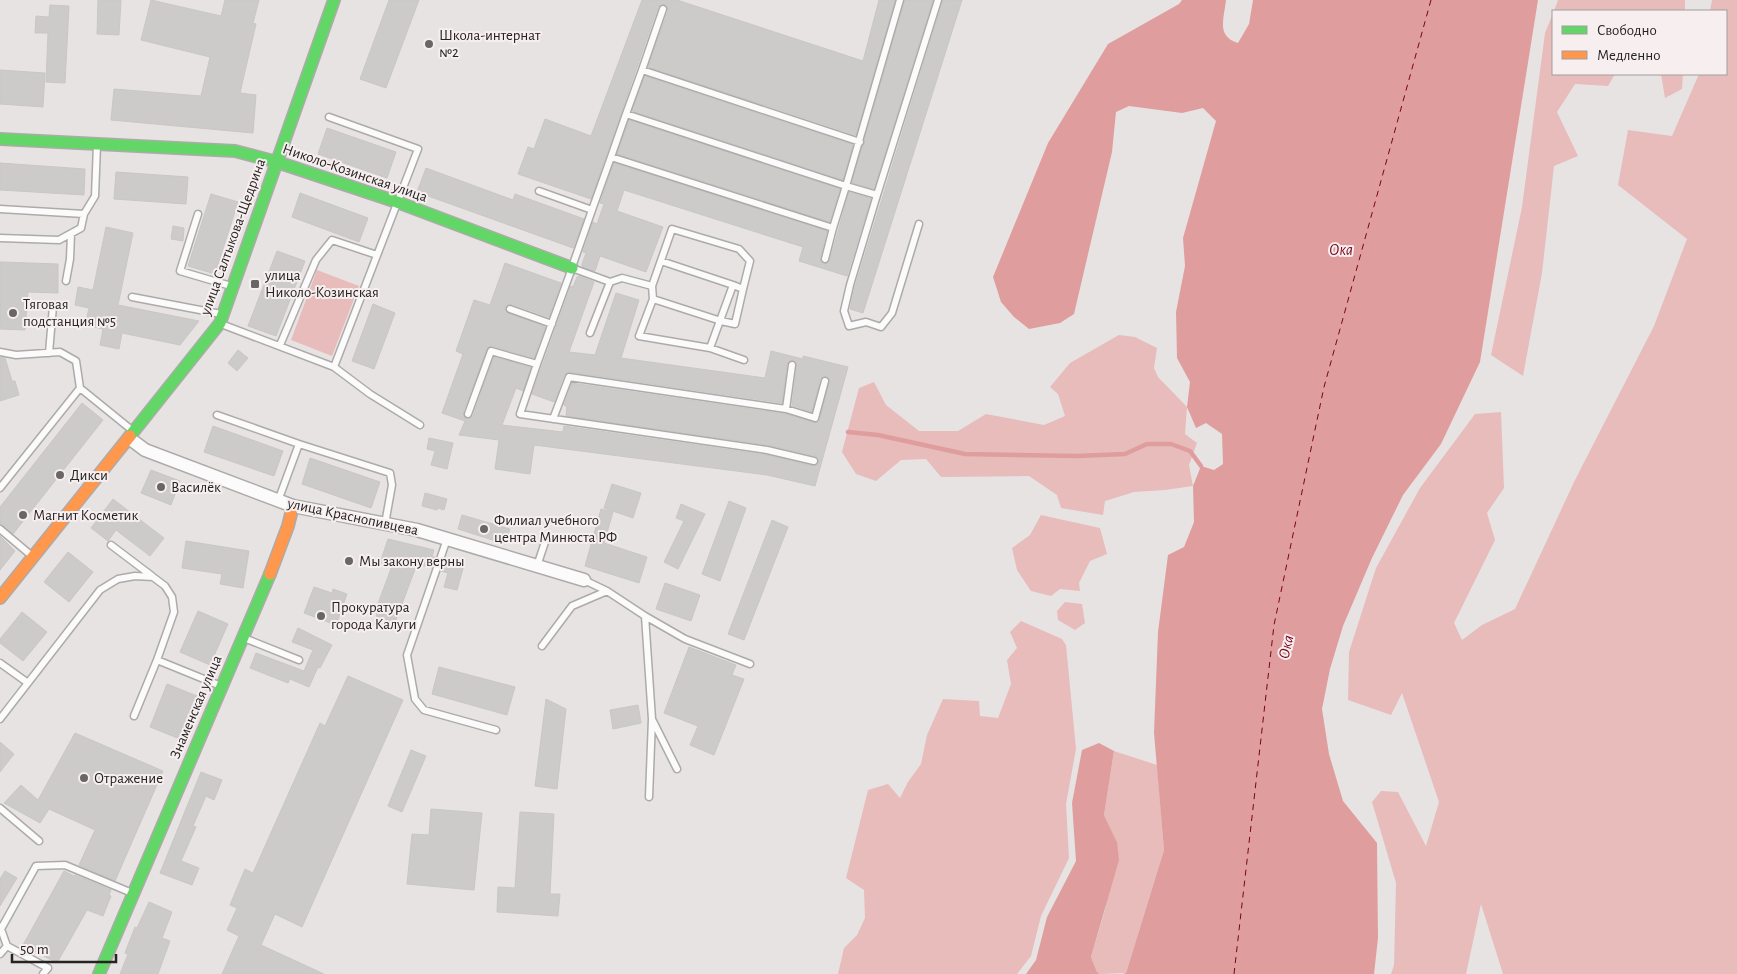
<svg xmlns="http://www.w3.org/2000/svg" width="1737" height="974" viewBox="0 0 1737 974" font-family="'Alegreya Sans',sans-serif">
	<rect width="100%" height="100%" fill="#e7e3e3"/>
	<path fill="#e7bcbb" d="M1558,0H1685V11H1554Z
		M1712,0H1737V974H1503L1481,904L1466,974H1391L1394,965L1396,883L1372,802L1381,791L1398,792L1426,846L1439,802L1402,693L1391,715L1348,700L1349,652L1376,568L1420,488L1475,414L1501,412L1504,488L1487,513L1495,540L1454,623L1462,640L1482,625L1515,609L1575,480L1654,326L1687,239L1618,185L1628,130L1672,136L1699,74H1726V11H1710Z
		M1553,13V74H1615L1608,86L1575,84L1557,112L1578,156L1554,166L1542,273L1523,376L1491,355L1522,207L1545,33Z
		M1661,74H1683L1682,89L1665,98Z
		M317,270L359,286L332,356L291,340Z
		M1119,335L1135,337L1157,348L1154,368L1158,377L1187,407L1185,434L1197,443L1189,465L1193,486L1165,490L1134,492L1105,501L1103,515L1061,508L1057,495L1029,476L941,477L926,459L901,460L876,481L856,474L842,452L859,388L874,382L886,405L919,431H958L986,414L1044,425L1065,416L1058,394L1050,387L1070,363Z
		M1041,515L1100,528L1107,554L1090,561L1079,583L1080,591L1060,589L1051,596L1031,591L1017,570L1012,548L1030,535Z
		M1065,602L1082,604L1085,623L1075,630L1058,620L1057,611Z
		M1021,621L1062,639L1066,645L1076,749L1066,804L1069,858L1041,916L1031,956L1017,974H838L844,948L857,935L865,918L864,890L846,878L868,790L888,784L900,798L908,782L921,764L927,735L943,699L979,701L980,716L998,718L1011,684L1007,660L1017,648L1010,632Z
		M1114,751L1157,765L1164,850L1126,973L1100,974L1097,972L1091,957L1105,910L1117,842L1104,815Z"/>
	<path fill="#df9e9d" d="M1182,0H1226C1224,19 1216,36 1238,43L1249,24L1253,0H1538L1480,362L1441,444L1403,495L1372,558L1343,626L1330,669L1322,709L1329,754L1343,801L1377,843L1378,938L1374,974H1123L1126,973L1164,850L1154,733L1158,632L1168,555L1184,547L1194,522L1193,486L1201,466L1214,470L1223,464L1222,434L1206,423L1196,428L1187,407L1190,382L1177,358L1176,312L1185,266L1183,238L1216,121L1203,108L1182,113L1129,106L1116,112L1112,152L1074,314L1060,323L1029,329L1014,317L1001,302L993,277L1048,143L1108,44L1179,4Z
		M1099,743L1114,751L1104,815L1117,842L1119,860L1091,957L1097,972L1100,974H1026L1036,960L1047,917L1076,861L1072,803L1082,750Z"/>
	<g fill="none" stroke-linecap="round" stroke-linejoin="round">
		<path stroke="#df9e9d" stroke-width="4.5" d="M848,432L878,435L965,454L1077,456L1125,454L1147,444H1171L1190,451L1201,466"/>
		<path stroke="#79031a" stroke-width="1" stroke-dasharray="6 5" stroke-linecap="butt" d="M1234,974L1274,625L1324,387L1431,0"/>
	</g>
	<path fill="#cdcaca" stroke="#c9c6c6" d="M98,0H121L119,35L97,34Z
		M151,0L221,16L225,0H259L253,23L256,24L240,93L256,95L253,133L111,120L114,89L201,96L210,57L141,40Z
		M389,0H419L386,88L360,79Z
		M642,0H677L863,61L879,0H895L856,135L648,67L668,11L667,6L663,4L658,7L591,199L518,174L528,147L534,149L545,119L591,136Z
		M905,0H933L874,189L852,183Z
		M943,0H962L863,313L850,309L855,287Z
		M50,5L69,6L65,83L46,82L48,33H35L36,16L49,17Z
		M0,70L45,73L43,107L0,104Z
		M645,76L853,145L843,180L632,111Z
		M629,120L840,189L830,222L617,154Z
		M327,128L396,152L387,178L318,154Z
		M0,163L85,169L84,195L0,190Z
		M614,163L827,231L820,258L821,262L824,264L830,260L849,192L871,198L847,276L799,261L803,247L624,190L617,211L663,227L646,272L600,256L595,271L582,267V264L586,253L583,252L593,222L597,224L604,204L600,203Z
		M426,168L513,200L515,194L584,219L573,248L417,192Z
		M116,172L188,177L186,204L114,199Z
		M300,193L368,218L359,242L292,217Z
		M211,194L238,202L215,274L188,266Z
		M173,226L184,228L183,241L171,239Z
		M106,227L133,233L118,305L199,321L180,345L122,333L119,349L100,345L103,329L85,325L89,308L75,305L78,287L93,290Z
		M277,251L305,261L276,336L248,326Z
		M0,262L58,264V293L28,292L25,330L0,329Z
		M505,263L561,283L549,317L512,304L506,306L505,309L508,313L545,327L534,358L492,346L488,347L463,412L465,418L469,419L473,416L494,357L531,367L523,391L516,388L502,425L563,432L564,426L766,455L813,466L818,464L819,459L816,456L768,445L566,416L567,407L564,405L572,383L785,414L817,423L820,419L830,379L824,376L820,379L812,412L792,405L797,366L793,360L790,361L787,364L782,403L570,372L564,375L554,402L532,394L571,286L573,287L577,277L579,276L594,282L569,352L595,355L616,293L639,300L621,358L765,378L771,351L803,359V356L848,367L815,486L767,475L534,445L530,474L495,469L499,440L459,435L465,421L442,413L463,354L456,351L474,300L490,305Z
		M373,304L395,313L374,369L352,361Z
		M238,350L248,358L237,371L228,363Z
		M0,357L5,358L12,381H15L19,395L0,401Z
		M82,403L103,420L13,534L0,524V507Z
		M213,426L283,451L274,476L204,452Z
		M429,438L453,443L447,469L431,465L435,451L427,449Z
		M310,458L380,482L371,508L302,484Z
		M151,470L180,481L171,505L141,493Z
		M612,484L641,493L633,518L604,508Z
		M425,493L447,499L444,510L438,508L437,510L422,506Z
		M113,499L164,538L150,556L116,530L108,541L91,528Z
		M729,501L746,508L720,581L702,574Z
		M681,504L705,514L678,569L664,562L684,521L676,518Z
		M601,509L613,512L604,543L647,557L639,583L585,566Z
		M462,515L510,529L505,544L458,529Z
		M772,520L788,527L744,640L728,634Z
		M0,536L15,551L0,570Z
		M388,539L434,550L432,557H435L432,568L417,564L396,620L394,619L389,625L386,626L377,621L376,609L392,566L380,563Z
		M186,541L249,551L243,588L220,584L222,574L182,568Z
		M68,552L93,572L69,602L44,582Z
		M445,560L464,565L457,590L444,587L448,573L441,571Z
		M665,583L700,595L691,621L656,609Z
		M314,587L332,593L333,589L347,594L336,625L304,613Z
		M198,611L228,624L210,665L180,652Z
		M22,612L47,632L23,661L0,643V639Z
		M298,628L332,645L320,668L318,667L309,687L290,679L288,683L250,668L256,653L304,671L313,650L292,642Z
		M689,647L736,665L732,675L744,679L714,755L690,745L698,726L664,713Z
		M439,667L515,687L507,715L432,694Z
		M348,676L403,700L302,927L275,914L261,945L324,974H222L239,936L227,930L237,908L230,905L245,869L253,873L320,723L325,726Z
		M167,684L197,696L180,739L150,727Z
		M546,699L566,709L557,789L535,786Z
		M638,705L641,723L613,729L610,710Z
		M75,733L163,771L115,881L79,865L95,830L49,809L40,823L4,803L21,785L38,800Z
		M0,742L14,754L0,772Z
		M411,750L426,756L402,812L388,806Z
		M201,772L222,780L214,800L206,796L193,826L196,827L181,861L199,868L192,885L160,873Z
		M431,809L482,813L474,890L407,884L412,834L429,835Z
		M520,812L554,814L550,894H560L558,916L497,912L498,887L515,888Z
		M5,871L17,878L0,906V879Z
		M64,871L74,876L75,875L111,890L109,895L111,896L103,916L87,910L57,963L23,945Z
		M149,902L172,912L162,938L170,941L158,974H120L128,954L125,953L135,927L137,928Z"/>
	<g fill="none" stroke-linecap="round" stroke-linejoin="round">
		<defs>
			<path id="lane" d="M642,70L663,9
				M626,114L642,70L860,142
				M329,117L418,149L334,367L370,394L420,425
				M611,157L626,114L846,186L900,0
				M539,191L592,210L572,267
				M877,195L938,0
				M0,209L84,214L95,196L97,145
				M592,210L611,157L833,228L825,259
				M198,214L180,271L231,286
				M833,228L846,186L877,195L850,285L844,311L849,326L866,322L881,327L892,313L919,224
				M0,238L59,240L81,228L84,214
				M661,261L733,285
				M66,281L70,259L71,234
				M610,282L622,278L652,286L653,299L639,336L710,348L744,360
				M652,286L672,229L739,249L750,261L743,289
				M132,297L221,314
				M653,299L721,321L735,324L743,289L733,285L710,348
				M510,309L552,324
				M221,324L334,367
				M280,345L316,260L332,240L377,255
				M0,352L16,355L60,352L76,361L80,388
				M49,353L53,306
				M537,364L572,268L610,282L590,333
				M792,365L786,409L815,418L825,381
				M468,414L491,351L537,364L520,414L767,450L814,461
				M217,415L299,444L278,501
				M553,419L569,377L786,409
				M299,444L390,473L392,485L385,524
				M0,488L80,388L133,431
				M0,529L32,556
				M447,539L407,655L415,699L424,710L496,730
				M111,545L152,576
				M537,566L545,542
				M584,580L607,591L645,616L652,719L649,797
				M645,616L685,639L750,664
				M244,638L299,660
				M542,646L572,606L607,591
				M157,660L221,686
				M0,663L28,683
				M0,719L100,590L118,579L135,576L153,577L165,586L172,597L174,612L157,660L134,716
				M653,721L677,769
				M0,808L39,841
				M0,927L1,929L36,866L65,865L132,893
				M7,946L48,968L43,974
				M0,954L7,946L1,929"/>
			<path id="street" d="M129,438L145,450L293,506L417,530L584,580"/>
			<path id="fast" d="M0,139L235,151L277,162L397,202L572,268
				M130,436L220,323L334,0
				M99,974L270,574"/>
			<path id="slow" d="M270,574L288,526L293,506
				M0,598L130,436"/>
		</defs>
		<use href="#lane" stroke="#aeaaaa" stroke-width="9"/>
		<use href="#street" stroke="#aeaaaa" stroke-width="15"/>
		<use href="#fast" stroke="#aeaaaa" stroke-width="14"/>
		<use href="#slow" stroke="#aeaaaa" stroke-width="14"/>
		<use href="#lane" stroke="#fbfbfb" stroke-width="6"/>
		<use href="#street" stroke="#fbfbfb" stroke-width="12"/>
		<use href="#fast" stroke="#63d668" stroke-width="11"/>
		<use href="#slow" stroke="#ff974d" stroke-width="11"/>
	</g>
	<g fill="#6a6666" stroke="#f7efef" stroke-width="2">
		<circle cx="429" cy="44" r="5"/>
		<rect x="250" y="279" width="10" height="10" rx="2.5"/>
		<circle cx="13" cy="313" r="5"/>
		<circle cx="60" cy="475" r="5"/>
		<circle cx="161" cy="487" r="5"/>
		<circle cx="23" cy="515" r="5"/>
		<circle cx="484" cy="529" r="5"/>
		<circle cx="349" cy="561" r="5"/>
		<circle cx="321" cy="616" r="5"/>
		<circle cx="84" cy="778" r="5"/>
	</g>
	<g text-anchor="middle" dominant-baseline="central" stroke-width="4" stroke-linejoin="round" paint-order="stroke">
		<g font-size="15" fill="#262323" stroke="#f7efef" text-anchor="start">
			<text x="439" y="35">Школа-интернат<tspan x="439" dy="17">№2</tspan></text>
			<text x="265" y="275">улица<tspan x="265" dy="17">Николо-Козинская</tspan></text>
			<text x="23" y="304">Тяговая<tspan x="23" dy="17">подстанция №5</tspan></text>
			<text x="70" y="475">Дикси</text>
			<text x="171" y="487">Василёк</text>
			<text x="33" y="515">Магнит Косметик</text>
			<text x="494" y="520">Филиал учебного<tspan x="494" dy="17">центра Минюста РФ</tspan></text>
			<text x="359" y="561">Мы закону верны</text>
			<text x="331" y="607">Прокуратура<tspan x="331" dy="17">города Калуги</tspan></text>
			<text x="94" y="778">Отражение</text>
		</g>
		<g font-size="15" fill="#262323" stroke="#f7efef">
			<text transform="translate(355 173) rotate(19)">Николо-Козинская улица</text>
			<text transform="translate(233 237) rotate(-70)">улица Салтыкова-Щедрина</text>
			<text transform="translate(353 517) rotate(12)">улица Краснопивцева</text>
			<text transform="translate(196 707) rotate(-67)">Знаменская улица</text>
		</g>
		<g font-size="16" font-style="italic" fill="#79031a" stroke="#f7efef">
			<text x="1341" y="250">Ока</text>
			<text transform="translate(1286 647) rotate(-77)">Ока</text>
		</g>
	</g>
	<rect x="1552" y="10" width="175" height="65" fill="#f7efef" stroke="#a39d9d"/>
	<rect x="1562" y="26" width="25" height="8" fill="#63d668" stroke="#a39d9d"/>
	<text x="1597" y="35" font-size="15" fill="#262323">Свободно</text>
	<rect x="1562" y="51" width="25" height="8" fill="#ff974d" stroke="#a39d9d"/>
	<text x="1597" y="60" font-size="15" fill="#262323">Медленно</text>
	<path d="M12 954v8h104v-8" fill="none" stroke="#262323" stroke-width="2.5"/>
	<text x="20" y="954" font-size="15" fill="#262323" stroke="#f7efef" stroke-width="4" paint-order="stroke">50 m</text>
</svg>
